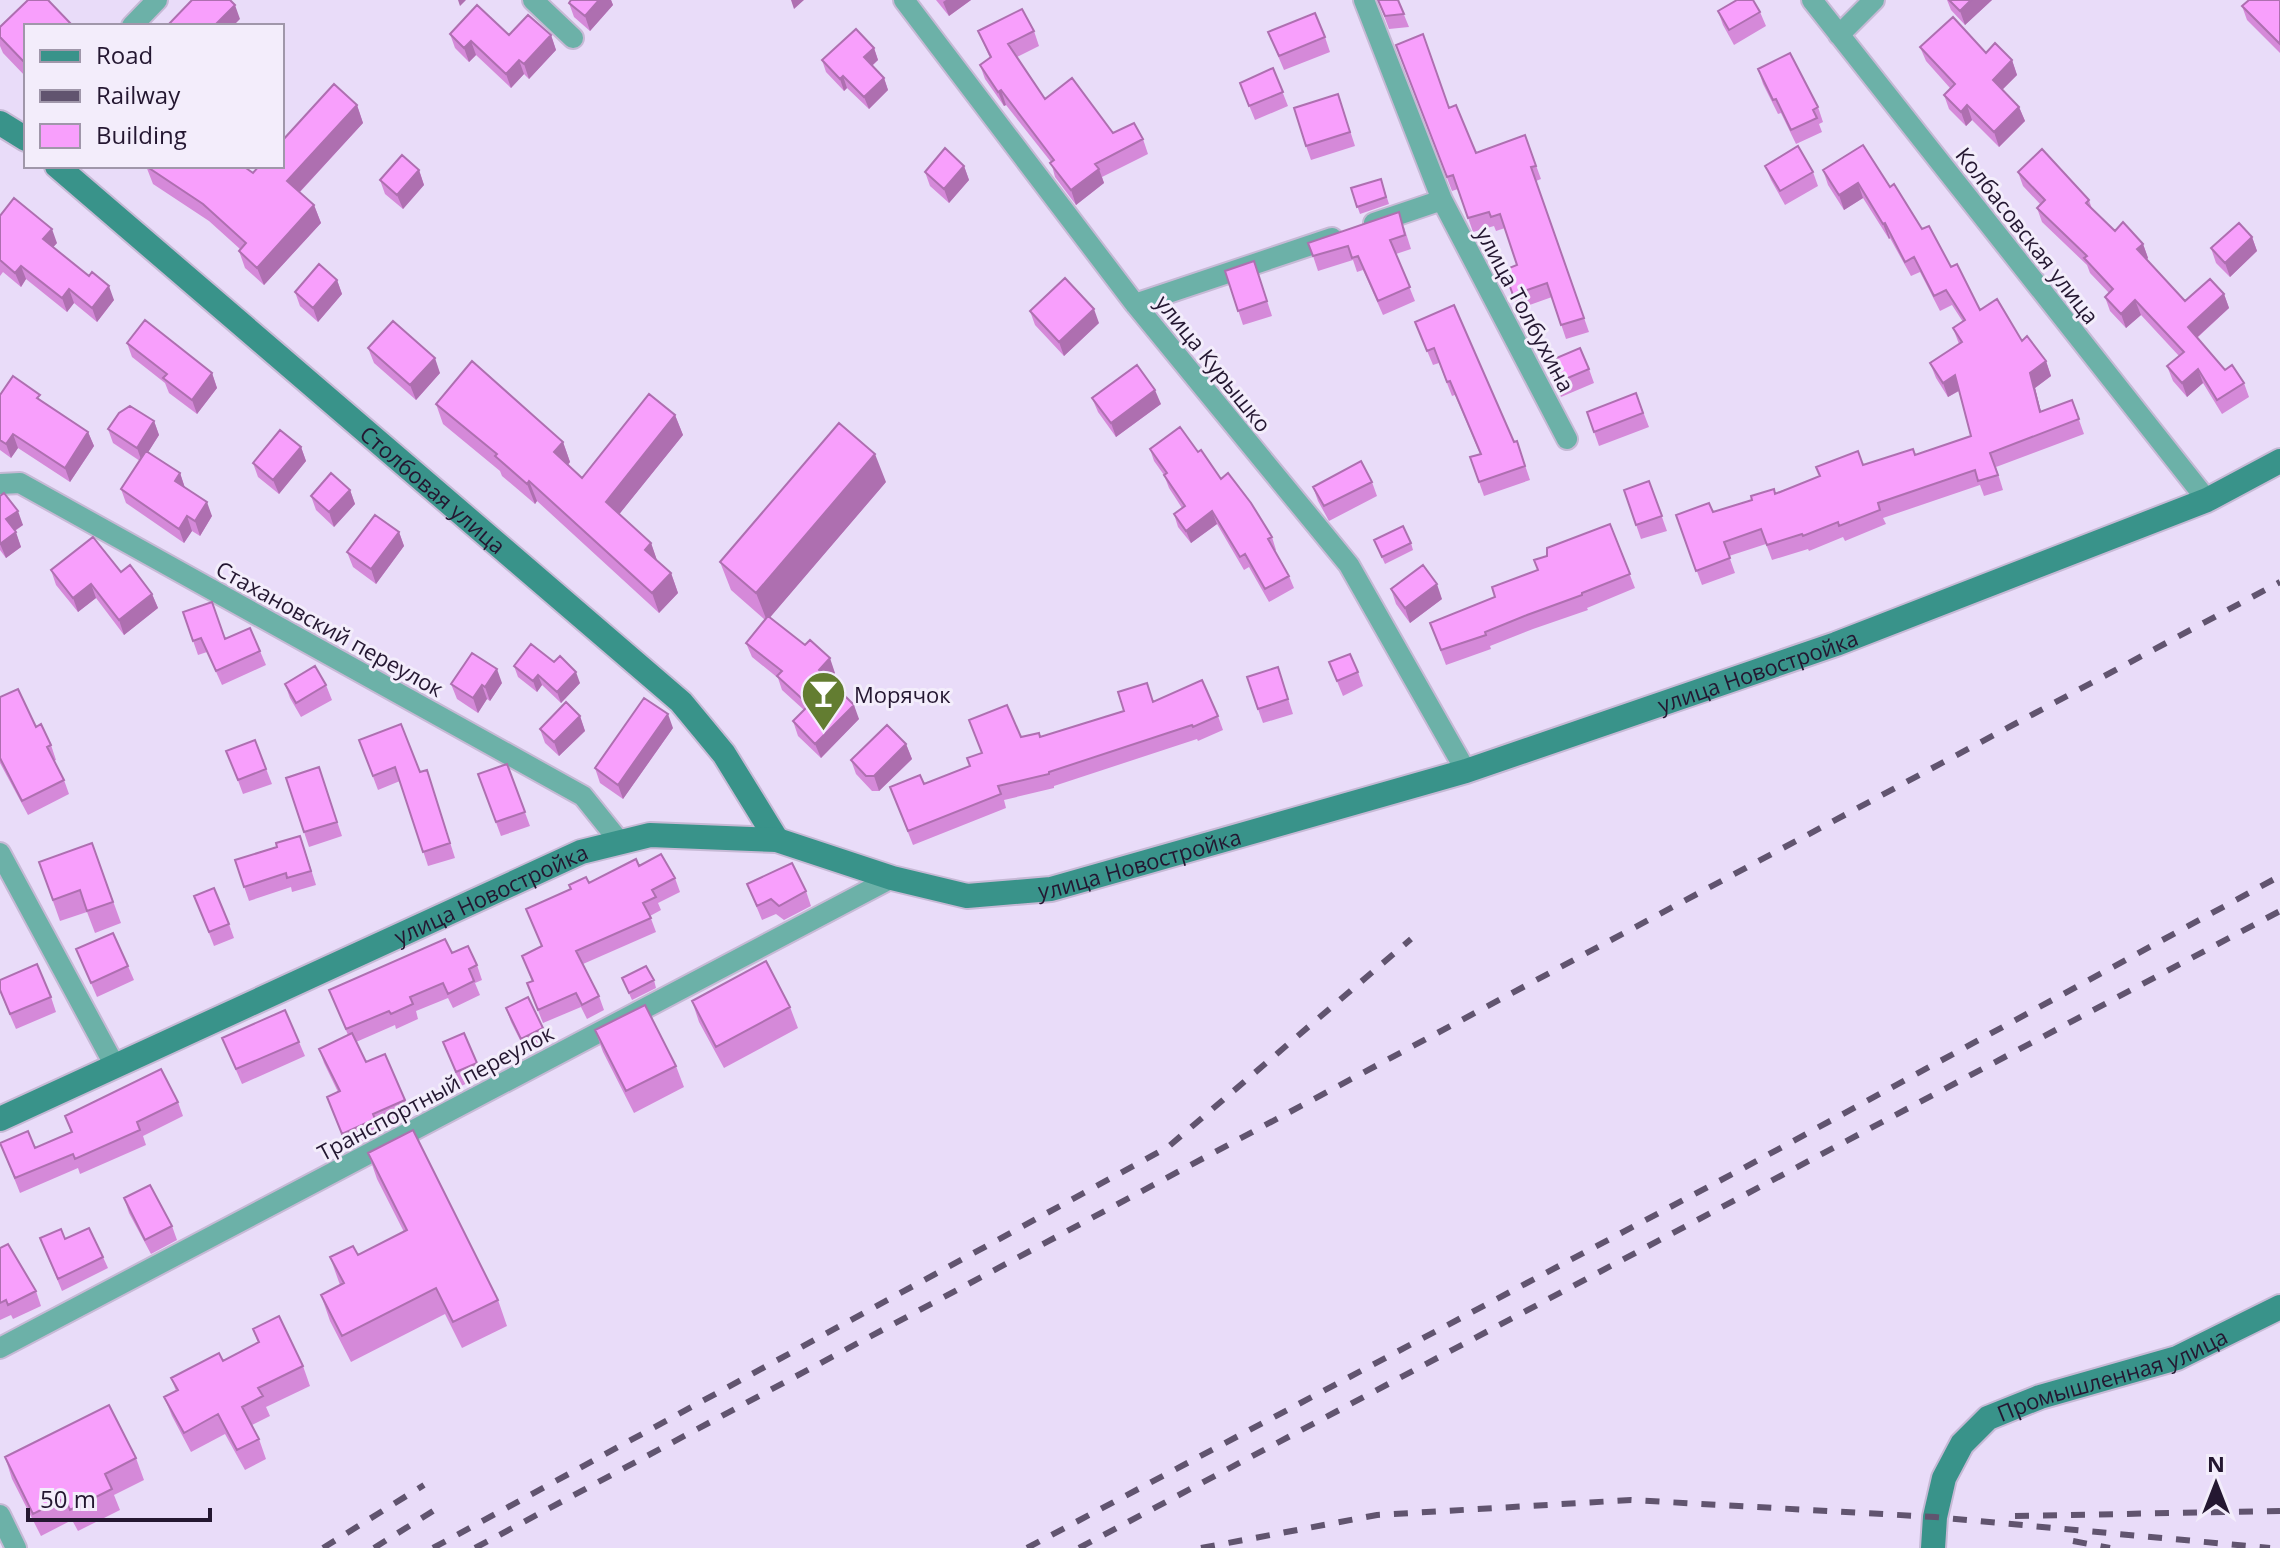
<svg xmlns="http://www.w3.org/2000/svg" width="2280" height="1548" viewBox="0 0 2280 1548" font-family="'Open Sans',sans-serif">
	<rect width="100%" height="100%" fill="#e9dcf9"/>
	<g fill="none" stroke-linecap="round" stroke-linejoin="round">
		<defs>
			<path id="street" d="M533,0L573,38
				M904,0L1135,304L1349,565L1466,771
				M1364,0L1442,200L1567,439
				M1812,0L2207,500
				M132,26L157,0
				M1839,35L1874,0
				M1374,223L1442,200
				M1135,304L1332,238
				M0,484L20,483L583,796L620,842
				M0,853L115,1066
				M0,1348L892,878
				M0,1515L16,1548"/>
			<g id="secondary">
				<path d="M0,123L26,139"/>
				<path id="s1" d="M57,166L681,702L724,754L777,840"/>
				<path id="s2" d="M0,1119L581,852L650,835L777,840L892,878L967,896L1051,889L1466,771L1836,644L2207,500L2280,461"/>
				<path id="s3" d="M1933,1548L1935,1517L1944,1478L1962,1444L1988,1418L2040,1397L2177,1358L2280,1307"/>
			</g>
		</defs>
		<use href="#street" stroke="#c6b9d5" stroke-width="24"/>
		<use href="#secondary" stroke="#c6b9d5" stroke-width="28"/>
		<use href="#street" stroke="#6cb1a8" stroke-width="20"/>
		<use href="#secondary" stroke="#39938a" stroke-width="24"/>
		<path stroke="#61546f" stroke-width="6" stroke-dasharray="14 14" stroke-linecap="butt" d="M2015,1516L2280,1511
			M2073,1541L2110,1548
			M323,1548L424,1485
			M374,1548L433,1511
			M433,1548L1168,1147L1411,939
			M475,1548L2280,582
			M1027,1548L1740,1170L2280,876
			M1079,1548L2280,911
			M1201,1548L1377,1515L1631,1500L1935,1517L2270,1548"/>
	</g>
	<path fill="#d589d9" d="M571,0H611L613,5L590,31L574,17L569,3Z
		M936,0H971L949,16Z
		M1378,0H1398L1409,27L1389,29Z
		M1947,0H1992L1965,25L1951,10Z
		M2280,0V53L2247,20L2242,6Z
		M1718,11L1760,12L1766,26L1734,45L1723,25Z
		M26,26V77L3,53L0,46V27Z
		M978,31H1034L1039,46L1017,57L1045,99L1113,133L1143,139L1148,154L1102,177L1104,183L1076,205L1055,177L1051,162L1006,105L1004,106L985,79L980,65L990,58Z
		M1268,32L1325,37L1330,52L1284,70Z
		M450,34L551,35L556,50L529,79L524,74L511,88L476,55L469,62L455,48Z
		M1396,45L1449,108L1476,153L1525,135L1541,179L1536,181L1589,332L1566,339L1552,297L1518,309L1504,270L1517,265L1505,228L1496,231L1494,226L1473,232L1458,189L1452,191Z
		M1920,47L1986,53L2012,60L2017,75L2002,90L2019,107L2025,121L1999,147L1972,120L1966,126L1949,109L1944,95L1950,88L1926,61Z
		M874,48L878,60L872,66L884,78L888,90L869,109L847,88L844,91L826,72L822,60Z
		M1273,68L1288,106L1255,120L1240,83Z
		M1758,69L1818,107L1823,122L1819,124L1822,132L1796,144L1781,113L1778,114L1763,84Z
		M357,105L363,123L300,192L314,205L321,223L264,285L245,268L239,251L240,249L209,221L153,184L146,166L253,173Z
		M1343,109L1355,146L1311,160L1306,146Z
		M964,166L969,180L949,203L930,186L925,172Z
		M1765,166L1813,172L1818,186L1785,205L1771,180Z
		M419,170L424,185L403,209L385,194L380,180Z
		M1823,170L1890,187L1951,267L1980,310L2022,341L2046,361L2051,376L2035,388L2041,412L2072,400L2084,434L1996,467L2003,490L1984,496L1980,485L1883,518L1886,524L1845,541L1843,537L1809,551L1808,549L1772,560L1766,544L1729,556L1735,573L1702,585L1676,515L1713,512L1863,465L1915,455L1971,436L1959,391L1948,397L1936,378L1930,363L1959,344L1953,328L1963,322L1952,305L1940,311L1920,272L1911,276L1890,238L1889,239L1863,198L1844,210L1828,185Z
		M2018,172L2089,200L2092,209L2115,231L2143,244L2148,258L2146,260L2185,301L2224,294L2229,308L2197,338L2225,370L2244,383L2249,397L2222,414L2203,383L2187,397L2173,381L2167,366L2179,356L2141,315L2126,328L2110,311L2105,297L2109,293L2090,273L2087,265L2042,222L2037,208L2040,204L2023,186Z
		M1381,179L1389,204L1360,214L1351,188Z
		M0,216L57,243L53,247L114,300L97,322L74,303L67,312L26,279L21,287L3,272L0,276Z
		M1404,227L1411,249L1396,254L1415,301L1383,315L1363,270L1357,272L1353,260L1318,271L1313,256Z
		M2252,237L2257,251L2230,277L2216,263L2211,248Z
		M1225,271L1259,276L1272,316L1243,325Z
		M337,280L342,294L318,322L300,306L295,292Z
		M1030,311L1099,323L1064,356L1035,325Z
		M1415,322L1514,442L1517,441L1530,480L1484,496L1470,457L1480,454L1455,395L1452,396L1439,363L1433,365Z
		M127,343L212,373L217,388L197,414L169,393L165,383L132,357Z
		M368,348L440,373L416,400L374,363Z
		M1547,362L1589,369L1594,383L1561,397Z
		M1636,393L1649,427L1599,446L1587,412Z
		M0,395L42,401L88,432L94,446L70,482L18,448L11,458L0,450Z
		M1092,398L1161,404L1116,437L1098,412Z
		M436,404L563,442L570,462L568,465L582,478L675,415L683,435L619,514L651,543L657,561L671,573L678,593L659,613L537,501L535,504L502,476L500,471L443,424Z
		M154,421L159,435L148,452L180,473L185,488L212,516L200,536L192,531L184,543L126,503L121,489L140,461L113,443L108,429Z
		M301,447L306,461L279,494L258,477L253,463Z
		M1150,449L1198,452L1272,537L1276,550L1275,551L1289,576L1294,588L1269,602L1249,567L1244,570L1217,524L1191,543L1178,527L1174,514L1182,508L1169,488L1164,475L1154,461Z
		M1649,481L1667,531L1641,539L1624,490Z
		M886,482L770,617L835,673L829,679L859,719L821,758L798,736L793,721L804,710L782,690L778,678L752,657L746,643L765,620L731,590L720,562Z
		M1372,482L1377,496L1329,521L1318,501L1313,487Z
		M350,490L355,504L334,527L316,510L311,496Z
		M0,496L23,525L15,531L21,547L6,558L0,550Z
		M1610,524L1635,588L1587,608L1588,610L1533,629L1490,646L1491,649L1446,665L1430,623L1495,597L1538,570L1547,556Z
		M399,532L404,546L376,584L353,567L347,552Z
		M1374,540L1411,543L1413,550L1385,564Z
		M51,570L121,572L152,594L158,608L124,635L96,598L78,612L56,585Z
		M1391,589L1442,599L1410,623L1396,604Z
		M183,612L225,639L260,651L266,665L222,685L207,652L198,655Z
		M1329,662L1358,672L1363,686L1343,696Z
		M514,666L580,683L561,703L542,685L537,692L518,677Z
		M1278,667L1293,714L1263,723L1258,709Z
		M502,683L490,701L487,699L478,713L457,699L451,684Z
		M285,684L326,685L332,700L301,717L290,698Z
		M0,697L36,727L51,745L56,760L54,761L64,780L69,794L28,815L0,763Z
		M1153,702L1218,716L1223,730L1198,741L1197,739L1054,786V788L1004,800L1006,808L913,845L890,787L924,784L970,766L1021,737H1041Z
		M580,716L585,731L559,756L545,743L540,729Z
		M673,728L623,799L600,783L595,768Z
		M255,740L272,784L243,794L227,751Z
		M359,740L420,772L427,770L455,858L428,866L400,781L378,790Z
		M906,744L912,759L879,791H872L856,774L851,760Z
		M507,764L530,826L501,836L478,774Z
		M319,767L342,836L309,847L304,832Z
		M92,843L121,923L95,933L87,912L60,921L39,862Z
		M305,850L316,885L292,892L291,887L249,901L235,860Z
		M639,866L675,878L680,892L658,903L661,910L650,916L656,932L583,964L599,996L604,1010L587,1019L581,1007L543,1023L527,983L532,981L522,956L542,947L526,909L570,889Z
		M747,884L806,891L811,906L784,920L776,914L762,920Z
		M200,910L229,924L234,938L214,946Z
		M76,949L128,966L134,980L97,997Z
		M452,953L477,965L482,980L475,983L480,995L453,1008L448,998L416,1011L418,1019L396,1029L395,1025L356,1042L366,1062L405,1100L410,1114L378,1128L380,1133L347,1148L327,1097L338,1092L324,1063L319,1049L348,1035L329,990Z
		M622,978L654,980L656,988L632,1000Z
		M0,992L51,997L56,1012L16,1029Z
		M692,1001L790,1007L798,1028L724,1068L699,1022Z
		M506,1008L543,1028L548,1043L527,1054L511,1022Z
		M595,1030L676,1066L684,1087L634,1113L603,1052Z
		M222,1038L299,1042L305,1056L242,1084Z
		M443,1042L477,1063L482,1077L461,1086Z
		M178,1102L183,1116L143,1136L146,1145L80,1174L78,1168L20,1193L0,1143L35,1148L71,1132L65,1116Z
		M368,1153L498,1300L507,1326L462,1348L445,1314L351,1362L330,1321L321,1295L340,1285L330,1257L358,1255L404,1232L377,1179Z
		M124,1198L172,1226L177,1240L151,1254L129,1213Z
		M40,1238L65,1239L103,1257L108,1268L62,1291Z
		M0,1248L36,1291L41,1306L13,1319L11,1315L0,1320Z
		M253,1329L303,1366L310,1386L266,1407L270,1416L252,1425L259,1439L266,1459L245,1470L225,1434L191,1452L172,1416L164,1397L176,1391L171,1378L223,1361L258,1343Z
		M5,1457L136,1458L144,1480L114,1495L120,1510L78,1531L72,1520L41,1536L12,1479Z"/>
	<path fill="#ae6fb0" d="M458,0H466L460,6Z
		M599,0H611L613,5L590,31L585,16Z
		M791,0H804L794,9Z
		M946,0H971L949,16L943,2Z
		M1971,0H1992L1965,25L1960,11Z
		M235,5L240,19L233,26H214Z
		M551,35L556,50L529,79L524,64Z
		M471,41L476,55L469,62L464,48Z
		M874,48L878,60L868,69L864,57Z
		M519,60L524,74L511,88L506,74Z
		M2012,60L2017,75L1998,94L1993,80Z
		M843,76L847,88L844,91L840,79Z
		M884,78L888,90L869,109L864,97Z
		M1001,90L1006,105L1004,106L998,92Z
		M357,105L363,123L294,198L287,181Z
		M1967,105L1972,120L1966,126L1961,112Z
		M2019,107L2025,121L1999,147L1994,132Z
		M964,166L969,180L949,203L944,189Z
		M1099,169L1104,183L1076,205L1071,190Z
		M419,170L424,185L403,209L397,195Z
		M1858,183L1863,198L1844,210L1839,195Z
		M314,205L321,223L264,285L257,268Z
		M1885,223L1890,238L1889,239L1883,224Z
		M52,229L57,243L48,253L43,239Z
		M2252,237L2257,251L2230,277L2225,263Z
		M2143,244L2148,258L2142,264L2137,249Z
		M21,266L26,279L21,287L15,273Z
		M337,280L342,294L318,322L313,308Z
		M109,286L114,300L97,322L92,308Z
		M69,289L74,303L67,312L62,298Z
		M2224,294L2229,308L2193,341L2188,327Z
		M2135,300L2141,315L2126,328L2121,314Z
		M1094,309L1099,323L1064,356L1059,342Z
		M435,358L440,373L416,400L410,385Z
		M2046,361L2051,376L2035,388L2045,427L2040,412L2030,373Z
		M2198,369L2203,383L2187,397L2182,383Z
		M212,373L217,388L197,414L192,400Z
		M1955,375L1960,390L1948,397L1943,383Z
		M1155,390L1161,404L1116,437L1111,423Z
		M675,415L683,435L613,522L606,502Z
		M154,421L159,435L142,462L137,448Z
		M88,432L94,446L70,482L65,468Z
		M13,434L18,448L11,458L6,444Z
		M563,442L570,462L561,472L554,452Z
		M301,447L306,461L279,494L273,480Z
		M875,454L886,482L767,621L756,593Z
		M180,473L185,488L175,481Z
		M529,481L537,501L535,504L527,484Z
		M350,490L355,504L334,527L329,512Z
		M207,502L212,516L200,536L195,521Z
		M18,511L23,525L11,533L6,519Z
		M1212,511L1217,524L1191,543L1186,531Z
		M187,516L192,531L184,543L179,529Z
		M16,532L21,547L6,558L0,544Z
		M399,532L404,546L376,584L371,569Z
		M651,543L658,563L645,550Z
		M671,573L678,593L659,613L652,593Z
		M91,584L96,598L78,612L73,598Z
		M1437,584L1442,599L1410,623L1405,608Z
		M152,594L158,608L124,635L119,620Z
		M830,658L835,673L824,684L819,670Z
		M497,669L502,683L490,701L485,687Z
		M576,672L580,683L561,703L557,692Z
		M538,675L542,685L537,692L533,681Z
		M482,685L487,699L478,713L473,698Z
		M854,705L859,719L821,758L815,744Z
		M668,714L673,728L623,799L618,785Z
		M580,716L585,731L559,756L554,742Z
		M906,744L912,759L879,791L874,776Z"/>
	<path fill="#f89ffc" stroke="#ae6fb0" stroke-width="2" d="M28,0H48L72,25L70,26H26V64L0,37V27Z
		M192,0H230L235,5L214,26H167Z
		M571,0H599L585,16L569,3Z
		M1378,0H1398L1404,14L1385,16Z
		M1737,0H1753L1760,12L1729,30L1718,11Z
		M1949,0H1971L1960,11Z
		M2249,0H2280V44L2242,6Z
		M477,5L509,35L528,15L551,35L524,64L519,60L506,74L471,41L464,48L450,34Z
		M1022,9L1034,31L1008,44L1045,99L1072,78L1113,133L1134,123L1143,139L1095,164L1099,169L1071,190L1050,163L1054,160L1001,90L998,92L980,65L991,57L978,31Z
		M1315,13L1325,37L1279,56L1268,32Z
		M1953,17L1986,53L1995,43L2012,60L1993,80L2019,107L1994,132L1967,105L1961,112L1944,95L1955,84L1920,47Z
		M856,29L874,48L864,57L884,78L864,97L843,76L840,79L822,60Z
		M1423,34L1449,108L1456,105L1476,153L1525,135L1536,166L1531,167L1584,318L1561,325L1547,283L1513,295L1504,270L1517,265L1500,214L1491,217L1489,212L1468,218L1453,175L1447,177L1396,45Z
		M1790,53L1818,107L1813,110L1817,118L1791,130L1776,99L1773,100L1758,69Z
		M1273,68L1283,92L1249,106L1240,83Z
		M334,84L357,105L287,181L314,205L257,268L239,251L246,243L203,204L146,166H243L253,173L259,166H282V141Z
		M1338,94L1350,132L1306,146L1294,108Z
		M1863,145L1890,187L1894,184L1922,229L1929,226L1951,267L1957,264L1980,310L1997,299L2022,341L2027,336L2046,361L2030,373L2040,412L2072,400L2079,419L1990,453L1998,475L1978,481L1975,470L1878,503L1880,510L1839,526L1838,522L1803,536L1802,534L1767,545L1761,529L1724,542L1730,558L1696,571L1676,515L1709,503L1713,512L1752,500L1751,496L1774,489L1775,494L1820,476L1816,467L1858,451L1863,465L1913,449L1915,455L1971,436L1955,375L1943,383L1930,363L1962,342L1953,328L1965,320L1946,290L1934,296L1914,257L1905,262L1885,223L1883,224L1858,183L1839,195L1823,170Z
		M1798,146L1813,172L1780,191L1765,166Z
		M945,148L964,166L944,189L925,172Z
		M2042,149L2089,200L2086,203L2115,231L2123,222L2143,244L2137,249L2185,301L2210,279L2224,294L2188,327L2225,370L2232,365L2244,383L2217,400L2198,369L2182,383L2167,366L2184,352L2135,300L2121,314L2105,297L2113,289L2084,258L2087,256L2037,208L2045,200L2018,172Z
		M402,155L419,170L397,195L380,180Z
		M1381,179L1386,197L1357,207L1351,188Z
		M14,198L52,229L43,239L89,276L92,272L109,286L92,308L69,289L62,298L21,266L15,273L0,260V216Z
		M1399,212L1405,235L1390,240L1410,287L1378,301L1358,256L1352,258L1348,246L1313,256L1308,243Z
		M2239,223L2252,237L2225,263L2211,248Z
		M1254,261L1267,301L1238,311L1225,271Z
		M319,264L337,280L313,308L295,292Z
		M1065,278L1094,309L1059,342L1030,311Z
		M1454,305L1514,442L1517,441L1525,466L1479,482L1470,457L1481,454L1450,381L1447,382L1434,348L1427,351L1415,322Z
		M145,320L212,373L192,400L163,378L167,374L127,343Z
		M393,321L435,358L410,385L368,348Z
		M1580,348L1589,369L1556,383L1547,362Z
		M472,361L563,442L554,452L582,478L649,394L675,415L606,502L651,543L645,550L671,573L652,593L529,481L527,484L495,456L497,454L436,404Z
		M1137,365L1155,390L1111,423L1092,398Z
		M13,376L40,395L37,398L88,432L65,468L13,434L6,444L0,440V395Z
		M1636,393L1643,413L1594,432L1587,412Z
		M130,406L154,421L137,448L108,429L119,413Z
		M839,423L875,454L756,593L720,562Z
		M1180,427L1198,452L1201,450L1221,479L1228,473L1251,503L1272,537L1268,539L1289,576L1265,589L1245,554L1240,557L1212,511L1186,531L1174,514L1185,506L1164,475L1167,473L1150,449Z
		M280,430L301,447L273,480L253,463Z
		M146,451L180,473L175,481L207,502L195,521L187,516L179,529L121,489Z
		M1361,461L1372,482L1324,506L1313,487Z
		M331,473L350,490L329,512L311,496Z
		M1649,481L1662,516L1636,525L1624,490Z
		M4,493L18,511L6,519L16,532L0,544V496Z
		M375,515L399,532L371,569L347,552Z
		M1610,524L1630,574L1582,593V595L1527,615L1485,632L1486,635L1441,650L1430,623L1495,597L1492,587L1538,570L1534,560L1547,556V548Z
		M1403,526L1411,543L1382,557L1374,540Z
		M93,537L121,572L130,565L152,594L119,620L91,584L73,598L51,570Z
		M1423,565L1437,584L1405,608L1391,589Z
		M212,602L225,639L250,628L260,651L216,671L201,638L193,641L183,612Z
		M768,616L805,645L810,640L830,658L819,670L854,705L815,744L793,721L809,705L777,676L782,671L746,643Z
		M531,644L554,662L560,656L576,672L557,692L538,675L533,681L514,666Z
		M472,653L497,669L485,687L482,685L473,698L451,684Z
		M1350,654L1358,672L1337,681L1329,662Z
		M315,666L326,685L296,703L285,684Z
		M1278,667L1288,699L1258,709L1247,677Z
		M1202,680L1218,716L1193,727L1192,725L1049,772V774L998,786L1001,794L908,831L890,787L920,775L924,784L970,766L967,758L982,753L969,720L1007,705L1021,737L1039,733L1040,737L1124,711L1118,692L1147,683L1153,702Z
		M18,689L36,727L41,724L51,745L47,747L64,780L22,801L0,758V697Z
		M644,698L668,714L618,785L595,768Z
		M566,702L580,716L554,742L540,729Z
		M401,724L420,772L427,770L450,843L423,852L395,767L373,776L359,740Z
		M887,725L906,744L874,776H866L851,760Z
		M255,740L266,769L238,780L226,751Z
		M507,764L525,812L496,822L478,774Z
		M319,767L337,822L304,832L286,778Z
		M300,836L311,871L287,878L286,873L244,887L235,860L277,847L276,843Z
		M92,843L113,902L87,911L80,890L53,900L39,862Z
		M661,854L675,878L652,890L656,897L643,903L651,918L576,951L599,996L582,1005L576,993L538,1010L527,983L533,981L522,956L542,946L526,909L571,889L569,885L586,877L589,883L636,859L639,866Z
		M792,863L806,891L779,906L771,899L757,906L747,884Z
		M214,888L229,924L209,932L194,896Z
		M113,933L128,966L91,983L76,949Z
		M445,939L452,953L468,946L477,965L469,969L474,981L448,994L443,983L410,997L413,1004L391,1014L389,1011L346,1029L329,990Z
		M766,961L790,1007L716,1047L692,1001Z
		M37,964L51,997L10,1014L0,990V980Z
		M646,966L654,980L629,993L622,978Z
		M528,997L543,1028L521,1039L506,1008Z
		M645,1005L676,1066L626,1091L595,1030Z
		M285,1010L299,1042L236,1069L222,1038Z
		M352,1033L366,1062L385,1054L405,1100L373,1114L375,1119L342,1134L327,1097L340,1091L319,1049Z
		M464,1033L477,1063L456,1072L443,1042Z
		M161,1069L178,1102L137,1122L140,1130L75,1159L73,1154L15,1178L0,1143L28,1131L35,1148L72,1132L65,1116Z
		M413,1130L498,1300L453,1322L436,1288L342,1336L321,1295L344,1283L330,1257L353,1246L358,1255L407,1230L368,1153Z
		M150,1185L172,1226L145,1240L124,1198Z
		M89,1228L103,1257L58,1279L40,1238L61,1229L65,1239Z
		M8,1244L36,1291L8,1305L6,1300L0,1303V1248Z
		M279,1316L303,1366L258,1388L263,1396L242,1407L259,1439L237,1450L218,1414L184,1433L164,1397L178,1390L171,1378L219,1353L223,1361L259,1342L253,1329Z
		M109,1405L136,1458L105,1474L112,1489L70,1510L65,1498L33,1514L5,1457Z"/>
	<defs>
		<symbol id="bar-pin" viewBox="-11 -11 22 30"><path d="M0 17L-7.5 6A9.5 9.5 0 1 1 7.5 6Z" fill="#637d31" stroke="#f3edfb"/><path d="M-6-5H6L.8 .8V4.5H3.5V6h-7V4.5H-.8V.8Z" fill="#fff"/></symbol>
	</defs>
	<g fill-rule="evenodd">
		<use href="#bar-pin" x="798" y="668" width="51" height="69"/>
	</g>
	<g text-anchor="middle" dominant-baseline="central" stroke-width="6" stroke-linejoin="round" paint-order="stroke">
		<g font-size="22" fill="#241731" stroke="#f3edfb">
			<text transform="translate(2028 235) rotate(52)">Колбасовская улица</text>
			<text transform="translate(1526 309) rotate(62)">улица Толбухина</text>
			<text transform="translate(1214 363) rotate(51)">улица Курышко</text>
			<text stroke="none"><textPath href="#s1" startOffset="496">Столбовая улица</textPath></text>
			<text transform="translate(330 628) rotate(29)">Стахановский переулок</text>
			<text stroke="none"><textPath href="#s2" startOffset="1860">улица Новостройка</textPath></text>
			<text stroke="none"><textPath href="#s2" startOffset="1212">улица Новостройка</textPath></text>
			<text stroke="none"><textPath href="#s2" startOffset="540">улица Новостройка</textPath></text>
			<text transform="translate(435 1092) rotate(-28)">Транспортный переулок</text>
			<text stroke="none"><textPath href="#s3" startOffset="278">Промышленная улица</textPath></text>
		</g>
		<g font-size="22" fill="#241731" stroke="#f3edfb" text-anchor="start">
			<text x="854" y="694">Морячок</text>
		</g>
	</g>
	<rect x="24" y="24" width="260" height="144" fill="#f3edfb" stroke="#a097aa" stroke-width="2"/>
	<rect x="40" y="50" width="40" height="12" fill="#39938a" stroke="#a097aa" stroke-width="2"/>
	<text x="96" y="64" font-size="24" fill="#241731">Road</text>
	<rect x="40" y="90" width="40" height="12" fill="#61546f" stroke="#a097aa" stroke-width="2"/>
	<text x="96" y="104" font-size="24" fill="#241731">Railway</text>
	<rect x="40" y="124" width="40" height="24" fill="#f89ffc" stroke="#a097aa" stroke-width="2"/>
	<text x="96" y="144" font-size="24" fill="#241731">Building</text>
	<g transform="translate(2216 1484)" stroke="#f3edfb" stroke-width="6" paint-order="stroke">
	<path d="M0-6L14 30L0 20L-14 30Z" fill="#241731"/>
	<text y="-12" font-size="22" font-weight="bold" text-anchor="middle" fill="#241731">N</text>
	</g>
	<path d="M28 1508v12h182v-12" fill="none" stroke="#241731" stroke-width="4"/>
	<text x="40" y="1508" font-size="24" fill="#241731" stroke="#f3edfb" stroke-width="6" paint-order="stroke">50 m</text>
</svg>
